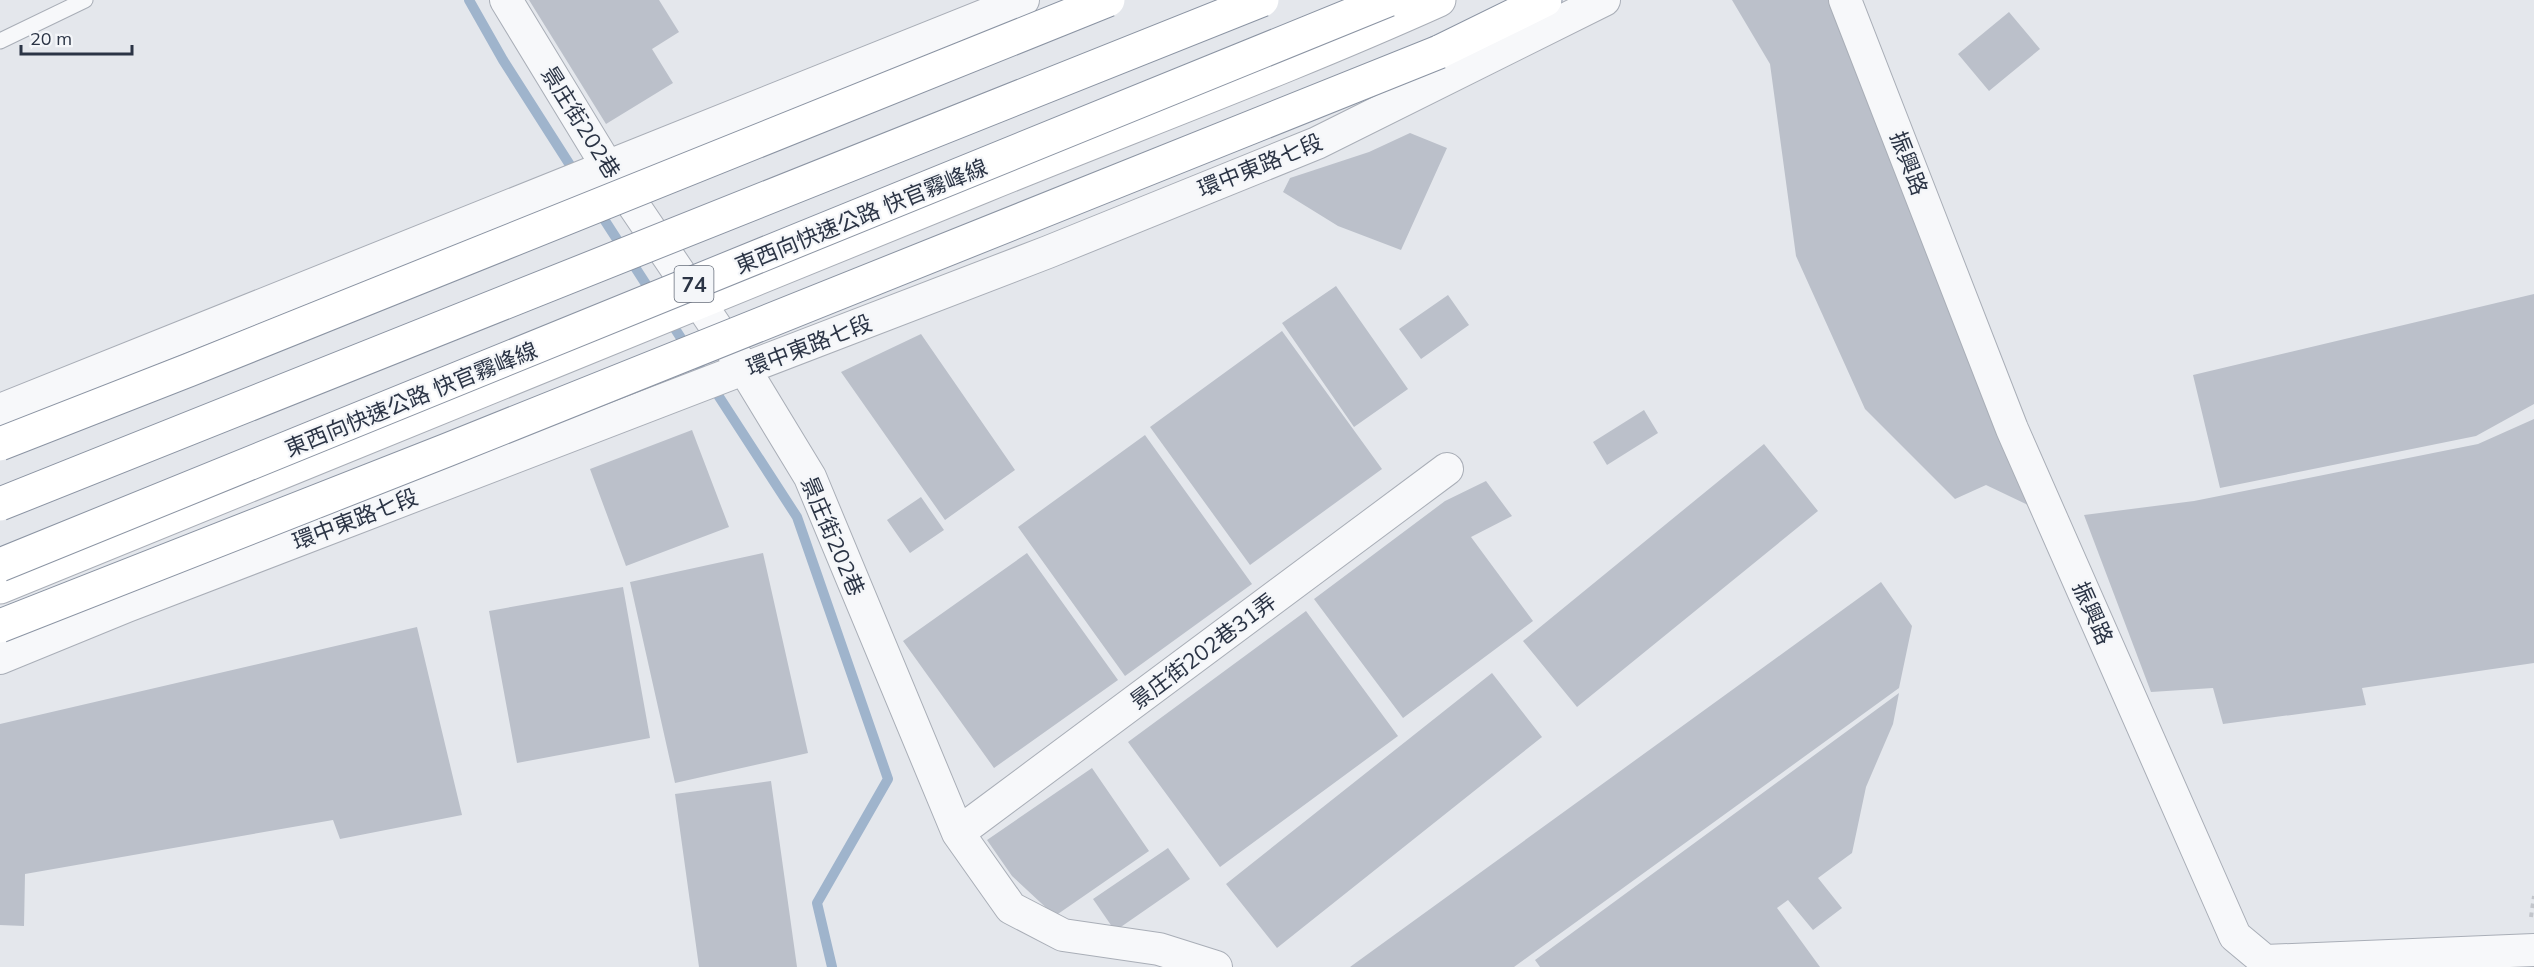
<svg xmlns="http://www.w3.org/2000/svg" width="2534" height="967" viewBox="0 0 2534 967" font-family="Mulish,'Noto Sans TC',sans-serif">
	<rect width="100%" height="100%" fill="#e4e7ec"/>
	<g fill="none" stroke-linecap="round" stroke-linejoin="round">
		<path stroke="#9fb4cc" stroke-width="10" d="M469,0L503,60L577,176
			M598,210L653,295
			M668,318L797,517L888,779L817,903L832,967"/>
	</g>
	<path fill="#bbc0ca" d="M529,0H659L679,32L652,49L673,83L606,124Z
		M1732,0H1832L2028,505L1986,485L1955,499L1865,409L1796,256L1770,64Z
		M2009,12L2040,49L1989,91L1958,54Z
		M1410,133L1447,148L1401,250L1338,226L1283,192L1290,178L1369,152Z
		M1336,286L1408,389L1354,427L1282,323Z
		M2534,294V404L2476,436L2220,488L2193,375Z
		M1448,295L1469,325L1421,359L1399,329Z
		M1282,331L1382,469L1250,565L1150,427Z
		M921,334L1015,470L945,520L841,372Z
		M1644,410L1658,433L1607,465L1593,442Z
		M2534,419V663L2362,688L2366,705L2223,724L2213,688L2151,692L2084,515L2194,501L2478,444Z
		M692,430L729,527L626,566L590,469Z
		M1145,435L1252,584L1125,676L1018,527Z
		M1764,444L1818,511L1577,707L1523,641Z
		M1486,481L1512,516L1471,537L1533,621L1403,718L1314,599L1445,501Z
		M921,497L944,530L910,553L887,520Z
		M763,553L808,753L675,783L630,582Z
		M1027,553L1118,680L994,768L903,641Z
		M1881,582L1912,626L1899,688L1514,967H1350Z
		M623,587L650,738L517,763L489,611Z
		M1306,611L1398,736L1220,867L1128,742Z
		M417,627L462,815L340,839L333,820L25,874L24,926L0,925V724Z
		M1492,673L1542,737L1277,948L1226,884Z
		M1899,693L1893,724L1866,787L1852,853L1818,878L1842,908L1813,930L1788,900L1777,908L1820,967H1540L1535,960Z
		M1092,768L1149,851L1055,916L1012,876L987,840Z
		M771,781L797,967H699L675,794Z
		M1168,848L1190,879L1115,931L1093,899Z"/>
	<g fill="none" stroke-linecap="round" stroke-linejoin="round">
		<defs>
			<path id="lane" d="M0,41L85,0"/>
			<path id="street" d="M506,0L607,166L745,370L810,477L958,833L1011,908L1063,935L1159,949L1216,967
				M1845,0L2012,429L2235,936L2265,961L2534,950
				M0,410L1023,0
				M0,658L127,606L1048,252L1317,143L1604,0
				M958,833L1447,469"/>
			<path id="secondary" d="M0,587C328,454 656,321 984,186C1136,124 1290,67 1439,0"/>
			<path id="highway" d="M1439,52L1545,0"/>
		</defs>
		<use href="#lane" stroke="#a9aeb7" stroke-width="17"/>
		<use href="#street" stroke="#a9aeb7" stroke-width="34"/>
		<use href="#secondary" stroke="#a9aeb7" stroke-width="35"/>
		<use href="#highway" stroke="#8b94a3" stroke-width="35"/>
		<path stroke="#c2c5cb" stroke-width="4" stroke-dasharray="4.5 4.5" stroke-linecap="butt" d="M2531,917L2534,896"/>
		<use href="#lane" stroke="#f7f8fa" stroke-width="15"/>
		<use href="#street" stroke="#f7f8fa" stroke-width="32"/>
		<use href="#secondary" stroke="#fff" stroke-width="33"/>
		<use href="#highway" stroke="#fff" stroke-width="33"/>
		<defs>
			<path id="highway-bridge" d="M0,444L189,370L1108,0
				M0,504L1262,0
				M0,565L1388,0
				M0,626L447,450L1439,52"/>
		</defs>
		<use href="#highway-bridge" stroke="#8b94a3" stroke-width="35" stroke-linecap="butt"/>
		<use href="#highway-bridge" stroke="#fff" stroke-width="33"/>
	</g>
	<g text-anchor="middle" dominant-baseline="central" stroke-width="4.5" stroke-linejoin="round" paint-order="stroke">
		<rect fill="#f4f6f9" stroke="#676e7b" stroke-width="1.5" x="674.5" y="266" width="39" height="36" rx="4.5"/>
		<g font-size="21" font-weight="bold" fill="#2b3445">
			<text x="694" y="284">74</text>
		</g>
		<g font-size="22" fill="#2b3445" stroke="#f4f6f9">
			<text transform="translate(581 122) rotate(58)">景庄街202巷</text>
			<text transform="translate(1909 163) rotate(69)">振興路</text>
			<text transform="translate(1260 165) rotate(-22)">環中東路七段</text>
			<text transform="translate(861 216) rotate(-22)">東西向快速公路 快官霧峰線</text>
			<text transform="translate(809 345) rotate(-21)">環中東路七段</text>
			<text transform="translate(411 399) rotate(-22)">東西向快速公路 快官霧峰線</text>
			<text transform="translate(355 519) rotate(-21)">環中東路七段</text>
			<text transform="translate(833 536) rotate(67)">景庄街202巷</text>
			<text transform="translate(2093 613) rotate(66)">振興路</text>
			<text transform="translate(1203 651) rotate(-37)">景庄街202巷31弄</text>
		</g>
	</g>
	<path d="M21 45v9h111v-9" fill="none" stroke="#2b3445" stroke-width="3"/>
	<text x="30" y="45" font-size="18" fill="#2b3445" stroke="#f4f6f9" stroke-width="4.5" paint-order="stroke">20 m</text>
</svg>
